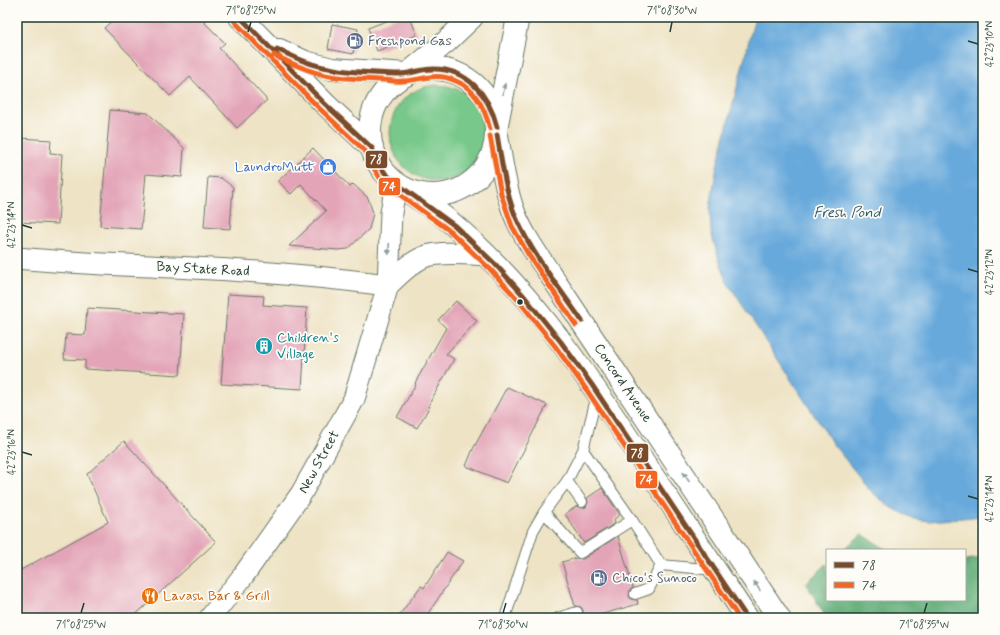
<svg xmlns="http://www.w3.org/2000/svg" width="1000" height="635" viewBox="0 0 1000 635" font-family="Mynerve,sans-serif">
	<rect width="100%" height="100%" fill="#fdfcf7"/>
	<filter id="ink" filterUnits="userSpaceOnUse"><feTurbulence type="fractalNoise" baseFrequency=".025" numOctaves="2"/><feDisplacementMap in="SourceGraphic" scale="8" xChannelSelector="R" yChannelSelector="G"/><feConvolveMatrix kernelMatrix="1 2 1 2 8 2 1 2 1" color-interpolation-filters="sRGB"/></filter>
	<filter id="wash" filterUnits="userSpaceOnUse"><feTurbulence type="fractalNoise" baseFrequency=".012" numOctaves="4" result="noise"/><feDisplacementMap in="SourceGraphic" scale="16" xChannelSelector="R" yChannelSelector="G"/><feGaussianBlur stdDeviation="0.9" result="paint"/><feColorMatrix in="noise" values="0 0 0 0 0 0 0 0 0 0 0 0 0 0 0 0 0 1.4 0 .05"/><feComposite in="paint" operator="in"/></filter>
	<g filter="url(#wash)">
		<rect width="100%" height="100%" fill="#eee3c5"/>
		<path fill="#77c88a" stroke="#4b825f" d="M390 133a48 48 0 1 1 96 0a48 48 0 1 1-96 0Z"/>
		<path fill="#61ac76" stroke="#407455" d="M862,534L887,550H843Z
			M983,558V618H826L806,583L827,564V600H965V560Z"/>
		<path fill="#67a9db" stroke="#437388" d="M755,17H983V516L930,521L915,519L890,507L871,491L833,444L728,283L719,260L711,232L710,208L717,166Z"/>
		<g id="blocks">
			<path fill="#e3a4b7" d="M116,17H199L225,43L219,48L267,100L237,128L190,77L170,96L104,28Z
				M397,17H410L417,35L377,51L368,28Z
				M332,24L358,29L353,54L328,49Z
				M110,110L148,113L184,148L182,177L146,174L141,229L100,226Z
				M19,138L51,140L50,153L62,154L58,224L17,222V172Z
				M313,148L350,187L353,184L368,198L373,213L369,229L348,249L338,250L289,246L326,211L301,184L291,194L278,181Z
				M208,177L221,178L233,187L230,229L204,227Z
				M228,294L264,296L263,305L307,308L302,389L221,384Z
				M456,301L477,321L446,354L454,359L428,406H430L417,428L397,417L416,384L415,383L446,328L438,320Z
				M87,308L184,314L180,375L85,369V360L64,359L66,334L85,335Z
				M507,387L547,405L507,483L466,466L473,449Z
				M124,441L216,542L132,618H17V572L108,522L87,474Z
				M602,488L620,515L614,519L615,523L584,543L565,514L577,506L582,508L586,507L588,502L587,498Z
				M618,536L633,588L630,590L629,596L631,599L637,600L638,604L589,618H579L583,614V610L581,607L575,606L562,562L576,558L583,559Z
				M447,552L463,561L425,618H397L421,586L424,588Z"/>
		</g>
	</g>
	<g filter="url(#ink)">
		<use href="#blocks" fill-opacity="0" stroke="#677767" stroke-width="1"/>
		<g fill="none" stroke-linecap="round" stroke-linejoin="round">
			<defs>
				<path id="service" d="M583,450L632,520
					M567,481L582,502
					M544,512L580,553L632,520L661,565L715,570
					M635,594L649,589L661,565
					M505,618L533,531L544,512L567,481L583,450L597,395
					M558,618L577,612"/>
				<path id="minor" d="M17,258C76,264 135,265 193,268C258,271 323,277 388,285
					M388,285C398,276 411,262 424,257C439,251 469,254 486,255
					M210,618L243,576L301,494L354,399L388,285L391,213L396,183"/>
				<path id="primary" d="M240,17L324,103L372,148
					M279,50L305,62L332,69L407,74"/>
				<path id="trunk" d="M370 132a63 63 0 1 1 126 0a63 63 0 1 1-126 0Z
					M410,72L446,42L472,17
					M497,124L518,17
					M497,135C501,159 504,184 512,207C520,231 536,253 550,274L779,618
					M399,186C416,197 433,208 449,221C530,288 588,377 645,464C679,516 713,567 747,618"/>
			</defs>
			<use href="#service" stroke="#677767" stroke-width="12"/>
			<use href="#minor" stroke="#677767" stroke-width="23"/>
			<use href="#primary" stroke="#677767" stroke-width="24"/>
			<use href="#trunk" stroke="#677767" stroke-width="24"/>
			<use href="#service" stroke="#fff" stroke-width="10"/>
			<use href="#minor" stroke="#fff" stroke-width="21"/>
			<use href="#primary" stroke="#fff" stroke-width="22"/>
			<use href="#trunk" stroke="#fff" stroke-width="22"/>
			<defs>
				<path id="bus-1" d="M240,17L324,103L372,148L377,161L385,173L396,183L455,226L495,264L524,296L561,342L592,385L747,618
					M277,49C294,57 310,65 329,68C351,73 374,73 396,74C409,75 420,69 432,69C467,68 489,95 497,127
					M497,135C502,163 506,198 519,224C535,258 561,290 582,321"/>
				<path id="bus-2" d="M235,22L319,108L366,152L371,164L380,178L392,189L450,231L490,269L519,301L555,346L586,389L739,618
					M274,55C290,63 307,71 325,75C344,79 364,79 383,80C390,80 396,82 402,81C422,81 434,71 456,81C476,89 485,109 490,129
					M490,136L501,194L512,226L528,254L576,325"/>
			</defs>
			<use href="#bus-1" stroke="#fdfcf7" stroke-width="8"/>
			<use href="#bus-2" stroke="#fdfcf7" stroke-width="8"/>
			<use href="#bus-1" stroke="#7a4b2a" stroke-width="5"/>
			<use href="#bus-2" stroke="#f26522" stroke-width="5"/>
		</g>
		<defs><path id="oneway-solid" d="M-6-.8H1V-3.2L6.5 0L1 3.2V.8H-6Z"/></defs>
		<g fill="#8f9e9a">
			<use href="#oneway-solid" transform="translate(504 89) rotate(-79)"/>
			<use href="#oneway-solid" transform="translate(389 249) rotate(93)"/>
			<use href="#oneway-solid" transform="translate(686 477) rotate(-124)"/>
			<use href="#oneway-solid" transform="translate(757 586) rotate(-123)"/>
		</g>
	</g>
	<path fill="none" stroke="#1f3d34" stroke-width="1.5" d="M248,32L251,22M670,32L672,22M968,41L978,44M22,225L32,228M968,269L978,272M22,452L32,455M968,496L978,499M81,613L84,603M503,613L506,603M924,613L927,603"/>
	<defs>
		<symbol id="fuel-disc" viewBox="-11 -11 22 22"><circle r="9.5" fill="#5c6f8a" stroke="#fdfcf7"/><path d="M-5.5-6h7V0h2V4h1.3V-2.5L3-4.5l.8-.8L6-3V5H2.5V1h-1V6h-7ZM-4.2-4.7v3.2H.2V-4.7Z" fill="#fff"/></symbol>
		<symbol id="shop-disc" viewBox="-11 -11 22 22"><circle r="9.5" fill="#3f7fe0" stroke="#fdfcf7"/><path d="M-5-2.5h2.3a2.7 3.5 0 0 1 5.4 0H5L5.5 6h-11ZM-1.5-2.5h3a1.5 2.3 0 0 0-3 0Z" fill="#fff"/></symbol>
		<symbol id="building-disc" viewBox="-11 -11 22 22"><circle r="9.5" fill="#0f9aa8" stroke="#fdfcf7"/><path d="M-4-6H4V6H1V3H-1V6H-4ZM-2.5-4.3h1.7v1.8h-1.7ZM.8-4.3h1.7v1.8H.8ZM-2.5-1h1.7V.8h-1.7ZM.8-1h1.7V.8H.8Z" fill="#fff"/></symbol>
		<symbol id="restaurant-disc" viewBox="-11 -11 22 22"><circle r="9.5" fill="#e8710a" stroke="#fdfcf7"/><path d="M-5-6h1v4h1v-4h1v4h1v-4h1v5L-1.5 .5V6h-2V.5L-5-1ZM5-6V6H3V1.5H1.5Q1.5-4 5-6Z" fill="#fff"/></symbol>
	</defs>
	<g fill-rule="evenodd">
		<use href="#fuel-disc" x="345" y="31" width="20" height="20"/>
		<use href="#shop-disc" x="318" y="157" width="20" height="20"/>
		<use href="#building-disc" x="254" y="336" width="20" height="20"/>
		<use href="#fuel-disc" x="589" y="568" width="20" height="20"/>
		<use href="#restaurant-disc" x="140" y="586" width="20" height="20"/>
	</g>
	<circle fill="#1f3d34" stroke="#fdfcf7" stroke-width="1.5" cx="520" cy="302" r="3.5"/>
	<g text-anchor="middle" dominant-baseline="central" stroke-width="3.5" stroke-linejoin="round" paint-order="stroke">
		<g font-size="14" fill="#4e5e75" stroke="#fdfcf7" text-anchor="start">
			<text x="368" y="41">Freshpond Gas</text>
			<text x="612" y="578">Chico's Sunoco</text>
		</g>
		<g font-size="14" fill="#366cbe" stroke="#fdfcf7" text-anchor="end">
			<text x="315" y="167">LaundroMutt</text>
		</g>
		<g font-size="14" fill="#1f3d34" stroke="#fdfcf7">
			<text transform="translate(203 269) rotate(3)">Bay State Road</text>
			<text transform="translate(623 383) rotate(56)">Concord Avenue</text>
			<text transform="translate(319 462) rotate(-61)">New Street</text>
		</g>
		<g font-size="14" fill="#0d838f" stroke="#fdfcf7" text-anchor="start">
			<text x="277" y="338">Children's<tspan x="277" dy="16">Village</tspan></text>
		</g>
		<g font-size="14" fill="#c56008" stroke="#fdfcf7" text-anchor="start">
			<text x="163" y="596">Lavash Bar &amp; Grill</text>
		</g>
		<g font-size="15" font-style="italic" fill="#355d66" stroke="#fdfcf7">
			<text x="847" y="213">Fresh Pond</text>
		</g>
	</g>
	<g stroke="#fdfcf7" stroke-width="1.5">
		<rect x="365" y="150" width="23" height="19" rx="4" fill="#7a4b2a"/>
		<rect x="378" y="177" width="23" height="19" rx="4" fill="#f26522"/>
		<rect x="626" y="443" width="23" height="20" rx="4" fill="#7a4b2a"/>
		<rect x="635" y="470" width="23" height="19" rx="4" fill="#f26522"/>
	</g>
	<g font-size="11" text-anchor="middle" font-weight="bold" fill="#fff">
		<text x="376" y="163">78</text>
		<text x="389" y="190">74</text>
		<text x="637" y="457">78</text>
		<text x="646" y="483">74</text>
	</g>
	<rect width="1000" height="635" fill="none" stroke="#fdfcf7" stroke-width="44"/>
	<rect x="826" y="549" width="140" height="52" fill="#fdfcf7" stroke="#a4b0a9"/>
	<rect x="834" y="562" width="20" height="6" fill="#7a4b2a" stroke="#a4b0a9"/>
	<text x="862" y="569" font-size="12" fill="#1f3d34">78</text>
	<rect x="834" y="582" width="20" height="6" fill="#f26522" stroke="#a4b0a9"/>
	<text x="862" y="589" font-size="12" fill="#1f3d34">74</text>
	<rect x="22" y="22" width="956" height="591" fill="none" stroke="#1f3d34" stroke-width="1.5"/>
	<g font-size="10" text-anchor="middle" fill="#1f3d34">
		<text x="251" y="14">71°08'25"W</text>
		<text x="672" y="14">71°08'30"W</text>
		<text transform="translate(989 44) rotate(-90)" y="4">42°23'10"N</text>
		<text transform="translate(11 225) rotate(-90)" y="4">42°23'14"N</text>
		<text transform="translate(989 272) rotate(-90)" y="4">42°23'12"N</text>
		<text transform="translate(11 452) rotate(-90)" y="4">42°23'16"N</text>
		<text transform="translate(989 499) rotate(-90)" y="4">42°23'14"N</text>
		<text x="81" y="628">71°08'25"W</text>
		<text x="503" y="628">71°08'30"W</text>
		<text x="924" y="628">71°08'35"W</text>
	</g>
</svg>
